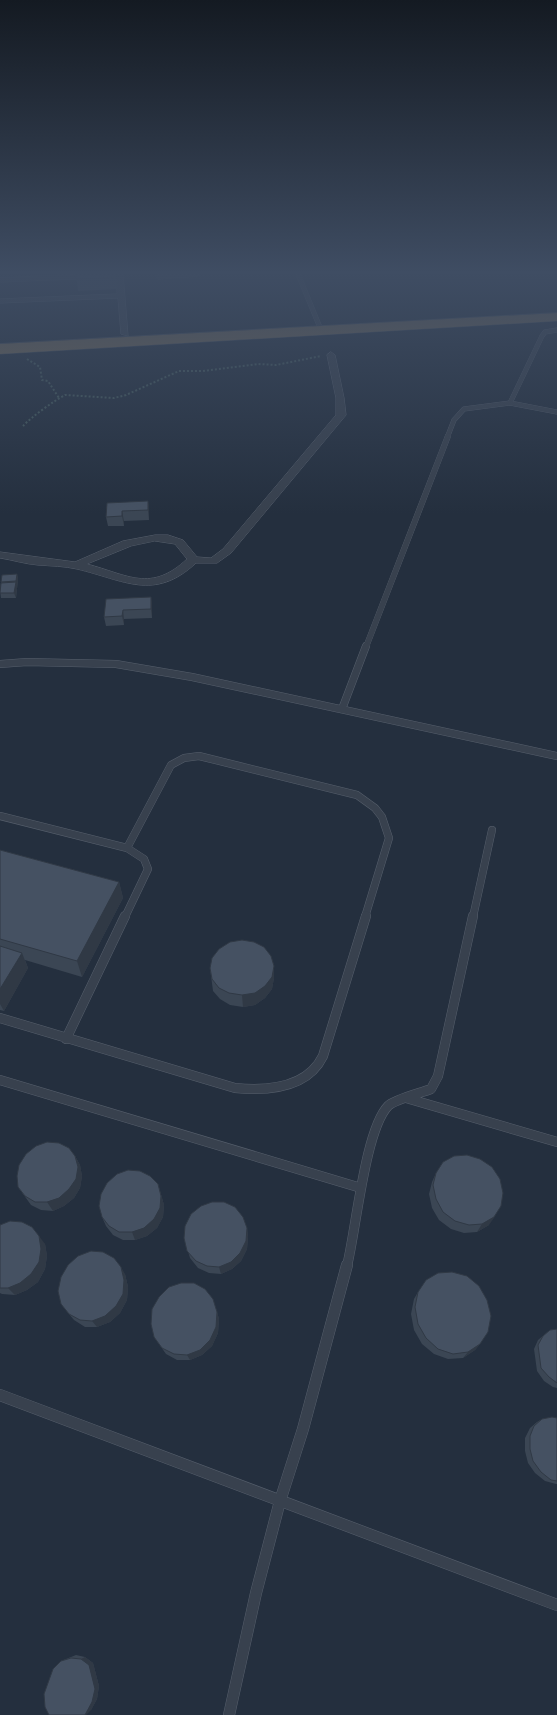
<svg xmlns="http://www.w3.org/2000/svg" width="557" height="1715" viewBox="0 0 557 1715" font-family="Ubuntu,sans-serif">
	<rect width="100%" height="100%" fill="#242f3e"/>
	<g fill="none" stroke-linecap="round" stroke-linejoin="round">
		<defs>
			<path id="lane-far4" d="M298,274L321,330
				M159,277L198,274
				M510,403L557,412
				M447,438L454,420L464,409L510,403L542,336L545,332L557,330"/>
			<path id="lane-far3" d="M366,647L448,436"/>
			<path id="lane-far2" d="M0,664L27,662L116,664L192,677L557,756
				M342,709L366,646
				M0,816L127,848L171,765L184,758L199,756L357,795L375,808L382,817L389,838L365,917
				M125,917L148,869L144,859L127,848
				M473,917L492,830"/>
			<path id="lane-far1" d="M0,1018L235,1088C267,1091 307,1089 323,1056L366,916
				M66,1039L125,916
				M0,1080L361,1188
				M406,1098L557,1142
				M347,1266C356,1230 365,1130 388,1106C395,1099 421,1093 431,1089L438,1076L473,916"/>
			<path id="lane" d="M0,1395L557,1605
				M229,1715L256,1593L280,1501L303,1429L347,1265"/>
			<path id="street" d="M115,274H123L128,336L121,334L118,298L0,303V299L117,294Z
				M77,275V279H74L0,282V278Z
				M331,352L335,355L344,398L346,415L231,553L217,563H196C154,602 124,580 77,569C64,566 51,566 38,565C25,564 13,560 0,558V552L75,562L123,541L155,535H168L183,540L197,557L211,558L223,549L336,415V398L327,355ZM155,541L175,544L187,559C151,593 128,575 87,564L131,546Z"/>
			<path id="highway" d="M557,313V321L0,354V344Z"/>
		</defs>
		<use href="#lane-far4" stroke="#565f6c" stroke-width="5"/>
		<use href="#lane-far3" stroke="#565f6c" stroke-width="6"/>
		<use href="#lane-far2" stroke="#565f6c" stroke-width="8"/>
		<use href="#lane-far1" stroke="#565f6c" stroke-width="10"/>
		<use href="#lane" stroke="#565f6c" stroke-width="12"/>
		<use href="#street" stroke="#565f6c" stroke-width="1"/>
		<use href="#highway" stroke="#434c59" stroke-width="1"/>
		<path stroke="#44595c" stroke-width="2" stroke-dasharray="2 2" stroke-linecap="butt" d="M27,359L40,367L42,380L48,381L59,398
			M23,426C30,418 55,400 65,395L114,398L126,395L179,371H203L258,364L276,365L321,356"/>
		<use href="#lane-far4" stroke="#38414e" stroke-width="4.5"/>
		<use href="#lane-far3" stroke="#38414e" stroke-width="5.5"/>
		<use href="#lane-far2" stroke="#38414e" stroke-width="7"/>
		<use href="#lane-far1" stroke="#38414e" stroke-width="9"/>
		<use href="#lane" stroke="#38414e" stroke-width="11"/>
		<use href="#street" fill="#38414e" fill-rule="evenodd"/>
		<use href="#highway" fill="#746855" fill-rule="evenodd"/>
	</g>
	<path fill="#3b4654" d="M76,274H117L118,289L78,291Z
		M148,501L149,511V520L124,521V526H108L106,517Z
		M17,574L18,579L16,598H1L0,590L1,583V582Z
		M151,597L152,606V618L124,619V625L106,626L104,617Z
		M0,850L119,882L123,898L82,977L25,960L28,968L4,1011L0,1010Z
		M274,966V978L272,989L265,998L255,1005L243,1007L230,1005L220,999L213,991L210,968Z
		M75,1156L80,1165L82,1176L80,1188L74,1198L64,1206L53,1211L41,1210L31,1205L18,1187Z
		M436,1173L489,1225L477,1232L464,1233L451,1229L439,1220L432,1208L429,1194L432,1182Z
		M158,1184L164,1205L163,1217L157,1228L147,1236L135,1240H123L113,1235L106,1226L102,1217Z
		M0,1225L45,1244L47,1256L45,1269L38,1282L27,1290L15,1295L2,1294L0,1293Z
		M247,1228L248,1237L247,1249L241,1261L232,1269L221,1274L209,1273L198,1268L190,1258L184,1238Z
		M125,1274L128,1287L127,1300L120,1313L110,1322L97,1327H85L74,1320L69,1314Z
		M418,1292L480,1344L475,1350L463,1358L448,1359L434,1354L422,1344L414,1330L411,1314L414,1299Z
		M217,1312L219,1319L218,1333L212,1346L202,1355L190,1360H177L166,1354L154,1337Z
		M557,1329V1388L553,1387L544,1381L537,1371L534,1349L538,1340L550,1330Z
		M557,1418V1484H556L545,1481L535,1473L528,1463L525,1451V1438L530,1428L537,1422L542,1419Z
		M76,1655L85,1657L93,1663L99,1686L97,1699L91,1710L61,1661Z"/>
	<path fill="#303945" d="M148,501L149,511V520L148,510Z
		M122,511L124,521V526L122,516Z
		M17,574L18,579L16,598L14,593Z
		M151,597L152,606V618L151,609Z
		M123,610L124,619V625L122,616Z
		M119,882L123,898L82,977L77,961Z
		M22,953L28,968L4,1011L0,1004V989Z
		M274,966V978L272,989L265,998L255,1005L243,1007L242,995Z
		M75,1156L80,1165L82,1176L80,1188L74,1198L64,1206L53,1211L47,1202Z
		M158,1184L164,1205L163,1217L157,1228L147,1236L135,1240L132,1232Z
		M496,1215L489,1225L477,1232L482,1224Z
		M247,1228L248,1237L247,1249L241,1261L232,1269L221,1274L219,1267Z
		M39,1236L45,1244L47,1256L45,1269L38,1282L27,1290L15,1295L8,1288Z
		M121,1267L125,1274L128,1287L127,1300L120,1313L110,1322L97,1327L92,1321Z
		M217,1312L219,1319L218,1333L212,1346L202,1355L190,1360L187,1355Z
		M480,1344L475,1350L463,1358L468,1352Z
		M85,1657L93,1663L99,1686L97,1699L91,1710L86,1715H85L81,1659Z"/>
	<path fill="#455162" stroke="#303945" d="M76,274H117V277L76,279Z
		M148,501V510L122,511V516L106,517L107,503Z
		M17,574L16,581L1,582L2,575Z
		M16,582L14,593H0L1,583Z
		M151,597V609L123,610L122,616L104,617L106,599Z
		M0,850L119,882L77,961L0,939Z
		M242,940L254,942L264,947L271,956L274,966L272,977L265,986L255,993L242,995L229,993L219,988L212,979L210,968L212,958L219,949L230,942Z
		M0,946L22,953L0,989Z
		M47,1142L59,1143L69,1148L75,1156L78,1167L76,1179L69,1189L59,1198L47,1202H35L25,1196L18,1187L17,1176L19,1165L26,1154L36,1146Z
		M467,1155L480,1159L492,1167L500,1179L503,1193L501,1206L494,1217L482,1224L469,1225L455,1221L443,1212L436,1199L433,1185L436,1173L443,1162L454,1156Z
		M128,1170L140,1171L150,1176L158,1184L161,1196L160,1208L154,1219L144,1228L132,1232H119L109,1226L102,1217L99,1206L101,1194L107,1183L117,1174Z
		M212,1202H224L235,1207L243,1217L247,1228L246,1241L240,1253L231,1262L219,1267L207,1266L196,1261L187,1251L184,1238L185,1226L191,1214L201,1206Z
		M10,1221L22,1222L32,1227L39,1236L41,1249L39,1262L31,1274L20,1283L8,1288H0V1225Z
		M91,1251L103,1252L114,1258L121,1267L124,1280L123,1294L116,1306L105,1316L92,1321L80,1320L69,1314L61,1304L58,1291L61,1277L68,1265L78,1256Z
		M452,1272L467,1276L479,1286L487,1300L491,1316L488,1332L480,1344L468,1352L453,1354L438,1349L426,1338L418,1324L415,1307L418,1292L426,1280L438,1273Z
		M181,1283H194L205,1289L213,1299L217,1312L216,1327L210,1340L200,1350L187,1355L174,1354L162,1348L154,1337L151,1324L152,1309L159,1297L169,1287Z
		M557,1329V1383L549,1377L541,1368L538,1345L543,1336L550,1330Z
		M552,1417L557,1418V1481L551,1480L541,1472L533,1461L530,1449V1436L534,1426L542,1419Z
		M71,1658L81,1659L89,1665L95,1689L92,1702L85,1715H49L45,1707L44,1694L53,1669L61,1661Z"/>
	<linearGradient id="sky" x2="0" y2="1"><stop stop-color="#141a22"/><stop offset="0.53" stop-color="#3f4d63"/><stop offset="1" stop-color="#3f4d63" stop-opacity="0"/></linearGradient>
	<rect width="557" height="514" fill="url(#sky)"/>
</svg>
